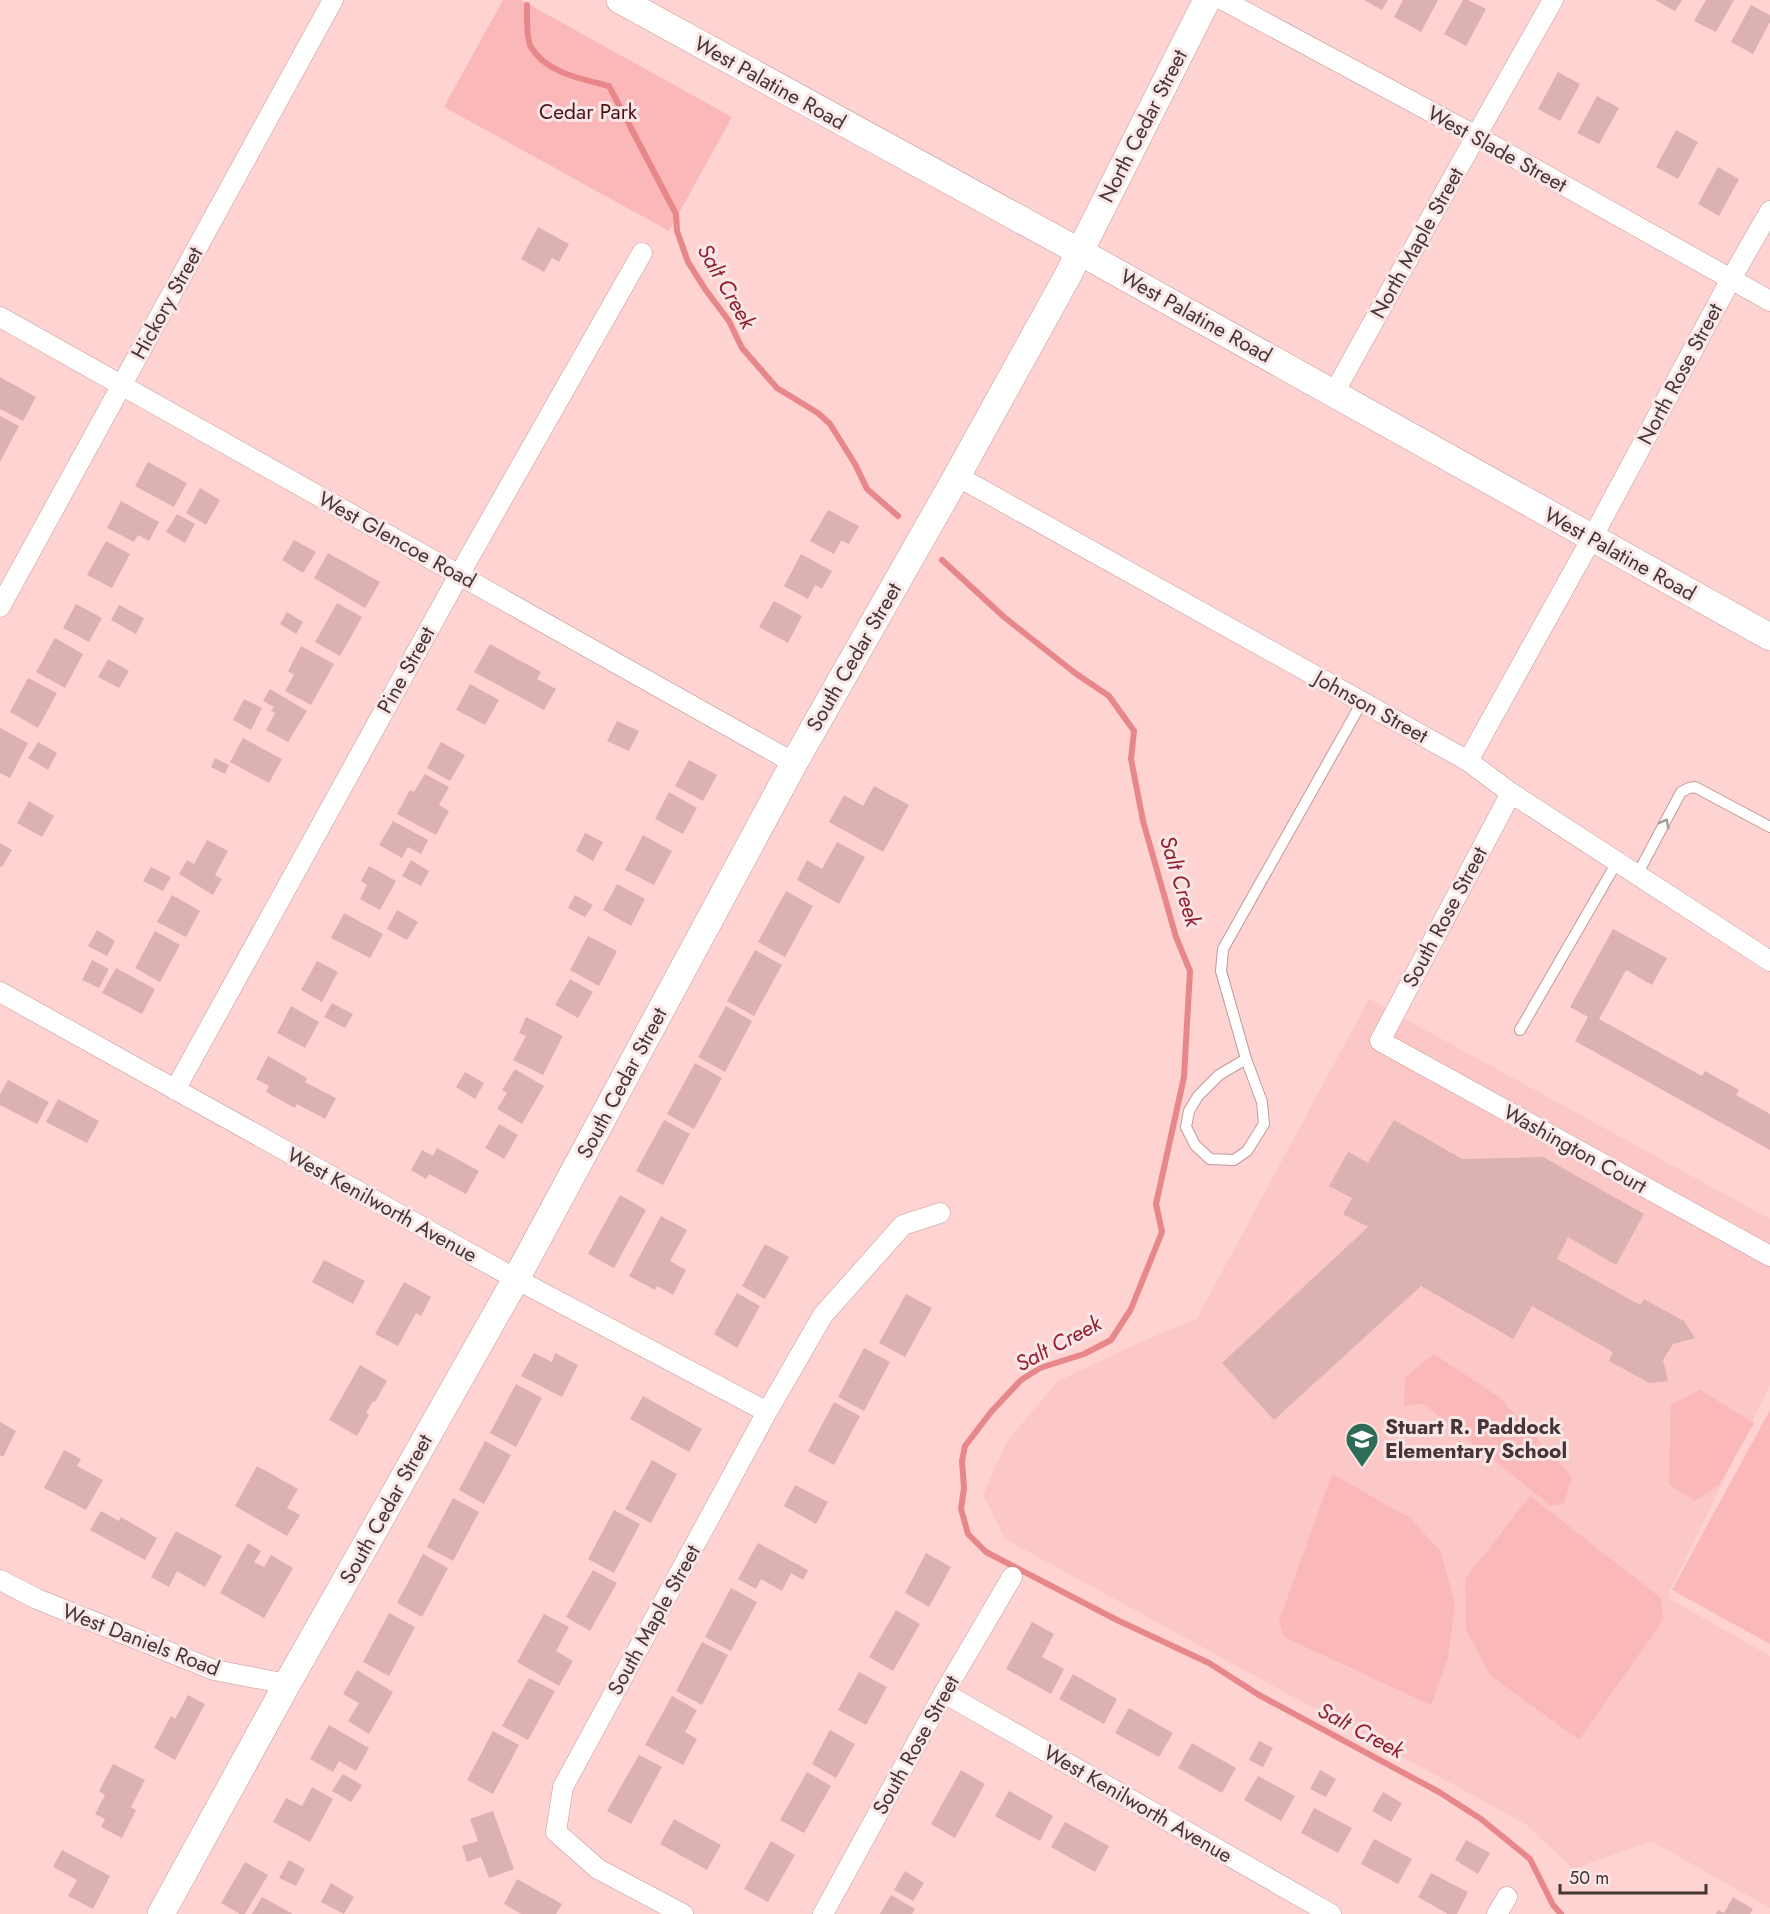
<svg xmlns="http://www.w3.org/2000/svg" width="1770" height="1914" viewBox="0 0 1770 1914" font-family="Jost,sans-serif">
	<rect width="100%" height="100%" fill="#fed3d2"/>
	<path fill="#fbc7c7" d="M1369,999L1770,1219V1385L1668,1595L1670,1599L1770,1656V1908L1651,1841L1573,1869L1527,1825L1005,1539L983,1495L1007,1441L1057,1382L1125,1349L1197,1318Z"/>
	<path fill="#fbb8b8" d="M503,0H521L732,117L669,231L444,107Z
		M1434,1354L1499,1397L1572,1477L1564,1504L1550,1505L1424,1404L1404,1406L1405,1377Z
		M1700,1390L1754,1423L1719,1485L1695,1501L1669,1485L1671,1405Z
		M1770,1410V1644L1672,1590Z
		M1332,1474L1410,1518L1441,1552L1455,1604L1448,1657L1431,1705L1284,1637L1279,1621Z
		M1530,1496L1661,1598L1663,1620L1579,1740L1490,1675L1466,1630L1465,1579Z"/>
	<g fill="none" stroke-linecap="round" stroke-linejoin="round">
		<path stroke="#e78789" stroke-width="6" d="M527,5C527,15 526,39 531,47C546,73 582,79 609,86L676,214L677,231L688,262L705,289L729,321L742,348L777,388L818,413L830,424L855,464L867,489L898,516
			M942,560L1004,617L1075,673L1109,696L1134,731L1131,759L1143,821L1176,937L1190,971L1184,1077L1156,1204L1162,1232L1131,1309L1111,1340L1084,1354L1040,1368L1021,1380L991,1412L965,1446L962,1461L964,1488L961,1509L968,1534L986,1552L1117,1620L1209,1663L1259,1695L1439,1792L1481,1819L1530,1859L1553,1905L1561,1914"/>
	</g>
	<path fill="#dbb1b1" d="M1364,0H1388L1382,10Z
		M1403,0H1438L1421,32L1394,17Z
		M1463,0H1468L1486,9L1466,46L1444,34Z
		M1655,0H1682L1675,11Z
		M1706,0H1734L1716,32L1694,21Z
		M1751,5L1770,15V22L1753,54L1731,42Z
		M1558,72L1580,84L1560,121L1538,109Z
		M1597,96L1619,108L1599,144L1577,133Z
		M1676,130L1698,142L1678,179L1656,167Z
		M1718,167L1739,179L1719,216L1698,204Z
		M538,227L569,244L559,262L552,258L544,272L521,259Z
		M0,377L36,397L23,421L0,409Z
		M0,416L19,426L0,462Z
		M148,462L187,483L174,507L135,486Z
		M200,488L220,500L206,525L186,513Z
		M121,501L159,522L149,541L138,535L134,542L107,528Z
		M828,510L859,526L849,544L841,541L834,554L810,541Z
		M177,514L195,524L185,543L166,532Z
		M294,540L316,552L303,573L282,560Z
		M106,541L130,554L112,588L87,575Z
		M328,553L380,582L365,608L314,578Z
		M801,554L832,571L822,589L815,585L808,599L784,586Z
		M774,601L802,616L788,643L759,627Z
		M337,603L362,617L340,656L315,642Z
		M76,604L102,618L89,642L63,628Z
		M119,605L144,618L136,634L111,620Z
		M287,612L303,622L296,634L280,624Z
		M55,638L83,654L65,688L36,672Z
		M490,644L541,672L537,679L556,689L544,710L474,672Z
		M301,646L334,664L311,705L285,691L294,675L288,671Z
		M108,659L129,671L119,688L98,677Z
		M28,678L57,693L38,728L10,712Z
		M470,684L499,700L485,725L456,710Z
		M270,689L307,711L288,742L266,730L275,713L271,711L274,707L263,701Z
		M244,699L262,708L251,730L233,720Z
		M617,721L639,731L629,751L607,741Z
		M0,728L28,743L10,778L0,773Z
		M243,738L282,759L269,783L230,762Z
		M38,742L57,753L48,770L28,758Z
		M441,742L465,755L450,781L427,768Z
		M215,758L229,765L225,774L211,767Z
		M689,760L717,775L703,801L675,786Z
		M425,774L449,787L439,805L449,811L436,835L397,814L410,790L414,792Z
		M874,786L909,805L883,852L829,822L844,795L863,806Z
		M669,792L697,808L683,834L655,819Z
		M29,801L54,816L42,837L17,823Z
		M393,821L428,840L421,854L408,847L402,858L379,845Z
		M585,833L603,842L593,861L576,851Z
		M643,835L672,851L654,885L625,870Z
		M207,840L228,851L215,875L222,879L213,895L179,874L187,860L194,864Z
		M837,842L865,857L839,904L797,880L807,860L822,869Z
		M0,843L12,850L2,867L0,866Z
		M411,860L429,871L421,886L402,876Z
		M369,866L396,881L380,910L360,899L367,885L361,881Z
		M151,867L171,877L163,891L143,881Z
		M617,884L645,899L631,926L603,910Z
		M786,891L813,906L785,957L758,942Z
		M172,895L200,911L186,937L157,922Z
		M575,895L593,905L585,917L568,908Z
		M397,910L418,922L407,940L387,929Z
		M344,913L383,934L370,958L331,938Z
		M1613,929L1667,958L1652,985L1626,970L1599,1019L1702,1076L1705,1071L1739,1090L1736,1095L1770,1114V1150L1575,1041L1588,1017L1570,1007Z
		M97,930L115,941L107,956L88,946Z
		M155,931L180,945L160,982L135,968Z
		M588,936L617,951L599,986L570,970Z
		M755,950L782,965L754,1016L727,1001Z
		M92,960L109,969L99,988L82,980Z
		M317,961L338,972L322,1002L301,990Z
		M116,968L155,989L142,1014L102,993Z
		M570,979L593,992L578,1018L555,1005Z
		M332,1003L353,1014L345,1028L324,1017Z
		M291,1006L319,1022L305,1048L277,1033Z
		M726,1006L752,1021L725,1072L698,1057Z
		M526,1017L563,1036L543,1075L513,1060L526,1036L519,1033Z
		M268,1056L307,1078L305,1082L336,1098L325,1119L297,1104L295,1108L266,1092L269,1086L256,1079Z
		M695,1063L722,1078L694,1129L667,1114Z
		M515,1069L544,1086L522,1124L497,1109L507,1093L502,1090Z
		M465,1072L484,1083L475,1099L456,1087Z
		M8,1080L49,1102L37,1124L0,1105V1094Z
		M58,1099L99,1121L87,1143L46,1122Z
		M664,1120L690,1134L663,1185L636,1171Z
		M1394,1120L1462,1159L1543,1157L1644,1214L1616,1265L1568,1237L1557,1259L1640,1305L1644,1299L1684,1321L1695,1338L1673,1344L1663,1360L1668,1381L1649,1383L1609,1361L1613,1352L1532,1306L1513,1339L1421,1286L1274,1420L1222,1363L1368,1227L1343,1214L1352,1198L1329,1186L1348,1152L1368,1163Z
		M499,1124L518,1135L504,1159L485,1148Z
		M437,1148L479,1171L466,1194L429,1174L426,1179L411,1170L422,1150L433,1156Z
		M620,1195L646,1210L614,1268L588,1254Z
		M661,1216L687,1230L670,1261L686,1270L673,1295L657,1286L655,1290L629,1276Z
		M765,1244L789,1257L765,1299L742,1286Z
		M324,1260L365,1281L353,1304L312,1282Z
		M404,1282L431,1297L421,1316L416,1313L398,1346L375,1334Z
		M737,1293L760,1306L737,1348L714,1334Z
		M906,1294L932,1308L905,1357L879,1343Z
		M864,1348L890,1362L864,1411L838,1397Z
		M534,1353L552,1362L555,1353L578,1365L562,1397L521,1376Z
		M360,1365L387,1381L375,1402L373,1401L366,1413L369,1415L357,1436L329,1420Z
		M516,1384L542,1398L516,1447L490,1433Z
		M643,1396L702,1429L689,1452L630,1419Z
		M834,1402L860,1416L834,1465L808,1451Z
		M0,1422L16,1431L3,1457L0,1455Z
		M485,1441L511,1455L484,1504L459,1490Z
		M64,1450L81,1459L77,1466L103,1480L86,1510L44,1488Z
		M652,1460L677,1474L651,1523L625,1509Z
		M257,1466L298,1489L287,1508L300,1515L287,1536L235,1506Z
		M795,1485L828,1502L816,1524L784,1506Z
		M453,1498L479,1512L453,1561L427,1547Z
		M614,1510L640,1524L614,1573L588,1559Z
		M101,1511L119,1521L121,1517L157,1538L145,1560L90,1530Z
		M176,1531L222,1556L205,1587L177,1571L169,1587L151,1577Z
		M248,1543L261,1551L254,1562L264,1567L271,1555L293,1568L264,1618L220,1593Z
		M758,1543L808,1570L803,1580L791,1573L782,1591L761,1579L756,1589L738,1579Z
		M926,1553L951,1567L929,1607L905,1593Z
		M423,1554L448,1568L422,1617L397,1603Z
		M593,1570L617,1583L590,1631L566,1617Z
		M731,1588L757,1602L731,1651L705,1637Z
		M896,1610L920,1624L893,1671L869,1657Z
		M389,1613L415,1627L389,1676L363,1662Z
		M544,1614L569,1627L556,1651L573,1661L559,1686L517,1662Z
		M1032,1622L1054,1634L1042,1657L1064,1669L1051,1694L1006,1669Z
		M702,1642L728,1655L702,1705L676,1691Z
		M357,1670L393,1692L369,1734L348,1721L359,1703L343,1694Z
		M859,1672L887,1687L866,1725L838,1710Z
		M1073,1674L1117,1699L1104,1724L1059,1699Z
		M529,1678L555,1691L528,1740L502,1726Z
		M188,1695L205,1704L175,1760L154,1748L171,1716L175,1719Z
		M672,1696L697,1710L685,1732L697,1739L683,1765L645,1745Z
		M1129,1708L1173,1733L1159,1757L1115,1733Z
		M329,1725L369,1748L356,1771L339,1761L333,1772L310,1759Z
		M830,1730L855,1744L836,1778L812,1764Z
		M493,1731L519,1745L493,1794L467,1780Z
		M1259,1741L1273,1748L1263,1767L1249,1760Z
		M1192,1743L1236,1768L1222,1793L1178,1768Z
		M639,1755L662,1767L631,1824L607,1811Z
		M113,1764L145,1780L131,1807L136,1810L122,1838L101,1827L105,1819L95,1814L105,1795L99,1791Z
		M961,1770L985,1784L955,1838L931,1824Z
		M1320,1770L1336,1779L1326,1797L1310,1789Z
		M807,1772L831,1786L804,1833L780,1820Z
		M343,1774L362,1785L351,1802L332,1791Z
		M1258,1776L1295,1796L1281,1821L1244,1800Z
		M312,1787L333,1799L310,1842L273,1822L286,1798L302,1806Z
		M1009,1791L1053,1816L1040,1841L995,1816Z
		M1383,1792L1402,1803L1391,1822L1372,1811Z
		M1314,1808L1352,1828L1338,1853L1301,1833Z
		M493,1811L514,1869L489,1878L481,1857L467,1862L462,1846L478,1841L470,1819Z
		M674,1819L721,1845L707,1870L660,1844Z
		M1065,1822L1109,1846L1095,1872L1051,1847Z
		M1374,1839L1412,1859L1398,1884L1361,1864Z
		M1466,1840L1490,1853L1478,1874L1455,1860Z
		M771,1841L795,1855L768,1902L744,1889Z
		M62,1850L110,1876L93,1909L68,1896L77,1880L53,1867Z
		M289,1860L305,1869L296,1886L279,1878Z
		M245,1862L268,1875L245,1914H240L221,1903Z
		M905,1871L924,1883L913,1901L894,1890Z
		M1431,1873L1468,1892L1457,1914H1448L1418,1897Z
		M517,1879L562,1904L556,1914H521L504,1904Z
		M331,1883L354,1897L344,1914L321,1902Z
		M891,1895L915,1909L912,1914H880Z
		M262,1897L293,1914H252Z
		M1733,1897L1753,1909L1750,1914H1716L1718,1910L1724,1913Z"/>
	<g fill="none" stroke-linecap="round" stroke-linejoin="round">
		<defs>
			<path id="lane" d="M1637,875L1681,792L1689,788L1695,787L1770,827
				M1520,1030L1617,862
				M1246,1059L1262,1102L1264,1124L1247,1151L1234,1160L1210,1159L1195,1145L1186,1127L1189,1111L1198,1096L1219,1075L1246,1059L1221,971L1223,949L1362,702"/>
			<path id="street" d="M1223,0L1476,136L1770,301
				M0,317L794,763
				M1334,393L1476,136L1553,0
				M957,476L1468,761L1511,793L1770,961
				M0,607L333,0
				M1468,761L1592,538L1731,279L1770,211
				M1511,793L1380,1041L1770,1256
				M0,992L516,1279L767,1412
				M175,1090L459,575L642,253
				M0,1580L37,1599L214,1670L287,1684
				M944,1693L1331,1914
				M683,1914L598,1869L556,1832L563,1787L767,1412L823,1315L903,1225L940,1213
				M823,1914L944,1693L1012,1577
				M1497,1914L1507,1897"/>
			<path id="secondary" d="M620,0L1080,252L1770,637
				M161,1914L287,1684L516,1279L794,763L957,476L1067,277L1207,0"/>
		</defs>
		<use href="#lane" stroke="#c29999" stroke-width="12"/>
		<use href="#street" stroke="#c29999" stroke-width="21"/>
		<use href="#secondary" stroke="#c29999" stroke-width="28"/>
		<use href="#lane" stroke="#fff" stroke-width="10"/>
		<use href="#street" stroke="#fff" stroke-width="20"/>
		<use href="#secondary" stroke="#fff" stroke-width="27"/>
	</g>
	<defs><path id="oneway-chevron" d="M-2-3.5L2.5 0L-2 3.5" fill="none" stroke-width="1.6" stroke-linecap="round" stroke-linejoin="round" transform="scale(1.5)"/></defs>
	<use stroke="#a29a9a" href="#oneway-chevron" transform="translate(1665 823) rotate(-62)"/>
	<defs>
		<symbol id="school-pin" viewBox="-11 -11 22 30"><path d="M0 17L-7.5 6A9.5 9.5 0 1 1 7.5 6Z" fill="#2f6c57" stroke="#f9e7e7"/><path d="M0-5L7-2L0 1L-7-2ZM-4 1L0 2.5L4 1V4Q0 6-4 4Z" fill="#fff"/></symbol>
	</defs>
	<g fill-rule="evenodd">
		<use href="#school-pin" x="1343" y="1420" width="38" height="52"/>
	</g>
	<g text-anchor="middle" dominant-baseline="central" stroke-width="6" stroke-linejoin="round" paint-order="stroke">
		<g font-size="21" fill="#463535" stroke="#f9e7e7">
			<text transform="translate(770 83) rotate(29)">West Palatine Road</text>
			<text transform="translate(1143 126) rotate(-63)">North Cedar Street</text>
			<text transform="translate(1497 149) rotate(29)">West Slade Street</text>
			<text transform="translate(1417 243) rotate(-61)">North Maple Street</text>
			<text transform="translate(167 303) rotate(-61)">Hickory Street</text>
			<text transform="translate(1196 316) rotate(29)">West Palatine Road</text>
			<text transform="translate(1680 374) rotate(-62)">North Rose Street</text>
			<text transform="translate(397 540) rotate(29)">West Glencoe Road</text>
			<text transform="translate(1620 554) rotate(29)">West Palatine Road</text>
			<text transform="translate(854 657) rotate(-60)">South Cedar Street</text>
			<text transform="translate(406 670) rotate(-61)">Pine Street</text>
			<text transform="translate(1371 707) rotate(29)">Johnson Street</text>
			<text transform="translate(1445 917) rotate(-62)">South Rose Street</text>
			<text transform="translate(622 1083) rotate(-62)">South Cedar Street</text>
			<text transform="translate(1575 1149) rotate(29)">Washington Court</text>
			<text transform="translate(382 1205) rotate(29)">West Kenilworth Avenue</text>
			<text transform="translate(386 1509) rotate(-61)">South Cedar Street</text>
			<text transform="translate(654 1620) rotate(-61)">South Maple Street</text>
			<text transform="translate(141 1640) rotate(21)">West Daniels Road</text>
			<text transform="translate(916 1745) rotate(-61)">South Rose Street</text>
			<text transform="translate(1138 1804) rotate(30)">West Kenilworth Avenue</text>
		</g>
		<g font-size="21" fill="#4d1118" stroke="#f9e7e7">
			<text x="588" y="112">Cedar Park</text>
		</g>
		<g font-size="21" font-weight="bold" fill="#463535" stroke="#f9e7e7" text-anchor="start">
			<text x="1385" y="1427">Stuart R. Paddock<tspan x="1385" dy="24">Elementary School</tspan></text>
		</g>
		<g font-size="22" font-style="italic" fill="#911f2f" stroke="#f9e7e7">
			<text transform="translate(727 286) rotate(60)">Salt Creek</text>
			<text transform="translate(1181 881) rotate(73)">Salt Creek</text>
			<text transform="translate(1058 1343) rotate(-28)">Salt Creek</text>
			<text transform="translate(1361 1730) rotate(28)">Salt Creek</text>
		</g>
	</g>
	<path d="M1560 1884v9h146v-9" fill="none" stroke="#463535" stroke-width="3"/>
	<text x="1569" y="1884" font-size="18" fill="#463535" stroke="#f9e7e7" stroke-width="4.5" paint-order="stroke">50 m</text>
</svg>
